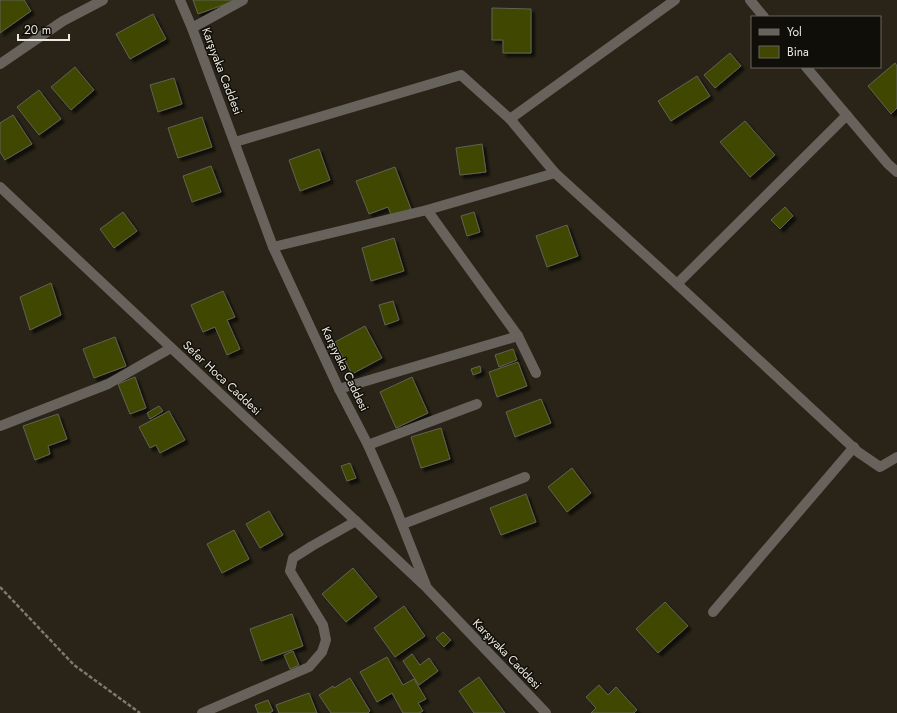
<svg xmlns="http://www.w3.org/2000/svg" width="897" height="713" viewBox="0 0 897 713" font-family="Jost,sans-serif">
	<defs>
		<filter id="shadow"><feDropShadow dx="3.5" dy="3.5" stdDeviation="1" flood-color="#0009"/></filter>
	</defs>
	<rect width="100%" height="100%" fill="#292417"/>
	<path fill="#414600" stroke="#606354" filter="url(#shadow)" d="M0,0H24L31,11L0,33Z
		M193,0H237L198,14Z
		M492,8L531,9V53H503V40H492Z
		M153,14L166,39L130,59L116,34Z
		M730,53L741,66L715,88L704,75Z
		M895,63L897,66V108L891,114L868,86Z
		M75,67L94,90L71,110L51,87Z
		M697,76L710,96L671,121L658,101Z
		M174,78L182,104L158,112L150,85Z
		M39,90L61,119L39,135L17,107Z
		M13,115L32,144L5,160L0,152V123Z
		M202,117L212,147L178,158L168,128Z
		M745,121L775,155L750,177L720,142Z
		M482,144L486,172L460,175L456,148Z
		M319,149L330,180L300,191L289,160Z
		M211,166L221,192L192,202L183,176Z
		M395,167L411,209L392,217L388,207L369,214L356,181Z
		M785,207L793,216L780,229L771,220Z
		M123,212L137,231L114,248L100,229Z
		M474,212L480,232L467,236L461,216Z
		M567,225L578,256L547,267L536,236Z
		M394,238L404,271L371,281L362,248Z
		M51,283L61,315L30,330L20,297Z
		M223,291L235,317L227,320L240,349L227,355L215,327L203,332L191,305Z
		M393,301L399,320L385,325L379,305Z
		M365,326L382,358L352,374L335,342Z
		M115,337L126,366L94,378L83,349Z
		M513,349L517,360L499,367L495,355Z
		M518,362L527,386L497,397L489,372Z
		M480,366L481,372L473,375L471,369Z
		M135,377L146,408L130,414L118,384Z
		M412,377L428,413L396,428L380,392Z
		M541,399L551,423L515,437L506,412Z
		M159,406L163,411L150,419L147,413Z
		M169,411L185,440L160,453L156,445L150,448L139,427Z
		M58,414L67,439L48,446L50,454L35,460L23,426Z
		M441,428L450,459L421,468L411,437Z
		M350,463L356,478L347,481L341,466Z
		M572,468L591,493L567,512L548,487Z
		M526,494L536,522L501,535L490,508Z
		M269,511L283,535L260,548L246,524Z
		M234,530L249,559L222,573L207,544Z
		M353,568L377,597L346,622L322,594Z
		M665,602L688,626L658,653L636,629Z
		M404,606L425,636L395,657L374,628Z
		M292,614L303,646L261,661L250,629Z
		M443,632L451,640L444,647L436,638Z
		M293,651L299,665L290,669L284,655Z
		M412,654L420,665L429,658L438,671L419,685L403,661Z
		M387,657L403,685L414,679L426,699L418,703L423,711L419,713H403L392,693L377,702L360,672Z
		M479,677L505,713H474L459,691Z
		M350,678L370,711L368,713H331L319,695L333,686L334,688Z
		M599,685L608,695L616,687L637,710L634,713H591L596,708L586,697Z
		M309,693L317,713H279L276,705Z
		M268,700L273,711L269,713H258L255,705Z"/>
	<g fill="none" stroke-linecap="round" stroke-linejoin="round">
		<path stroke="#7e796e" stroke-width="2.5" stroke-dasharray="4 2" stroke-linecap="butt" d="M0,587L74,665L140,713"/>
		<path stroke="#68625d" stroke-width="10" d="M675,0L510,119L555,173L677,284
			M518,336L536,373
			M713,612L854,447"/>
		<path stroke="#68625d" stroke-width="10" d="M750,0L764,17
			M192,28L243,0
			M0,64L63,21L103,0
			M806,67L888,164L897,172
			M847,115L677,284L858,452L880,467L897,457
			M235,142L461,75L510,119
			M273,247L427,210L555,173
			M339,389L518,336L427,210
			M0,426L108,384L171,348
			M368,445L477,404
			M403,524L525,477
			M202,713L309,667L322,652L326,640L323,625L290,571L293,558L312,546L356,521"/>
		<path stroke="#68625d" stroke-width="10" d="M180,0L192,28L273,247L339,389L368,445L394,504L427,588L546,713
			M0,187L425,586"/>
	</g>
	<g text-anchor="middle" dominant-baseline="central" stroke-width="3" stroke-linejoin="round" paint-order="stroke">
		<g font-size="12" fill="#ebe8df" stroke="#100e08">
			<text transform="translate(222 71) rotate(69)">Karşıyaka Caddesi</text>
			<text transform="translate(345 369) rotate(64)">Karşıyaka Caddesi</text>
			<text transform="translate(222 378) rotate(43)">Sefer Hoca Caddesi</text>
			<text transform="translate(507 654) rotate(46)">Karşıyaka Caddesi</text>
		</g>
	</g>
	<rect x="751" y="16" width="130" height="52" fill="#100e08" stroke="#68655e"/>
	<rect x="759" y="29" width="20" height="6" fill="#68625d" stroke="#68655e"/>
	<text x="787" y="36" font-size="12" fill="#ebe8df">Yol</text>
	<rect x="759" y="46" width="20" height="12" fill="#414600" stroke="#68655e"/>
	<text x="787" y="56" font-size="12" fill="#ebe8df">Bina</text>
	<path d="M18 34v6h51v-6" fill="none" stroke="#ebe8df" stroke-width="2"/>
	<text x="24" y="34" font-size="12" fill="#ebe8df" stroke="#100e08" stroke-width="3" paint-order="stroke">20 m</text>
</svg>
